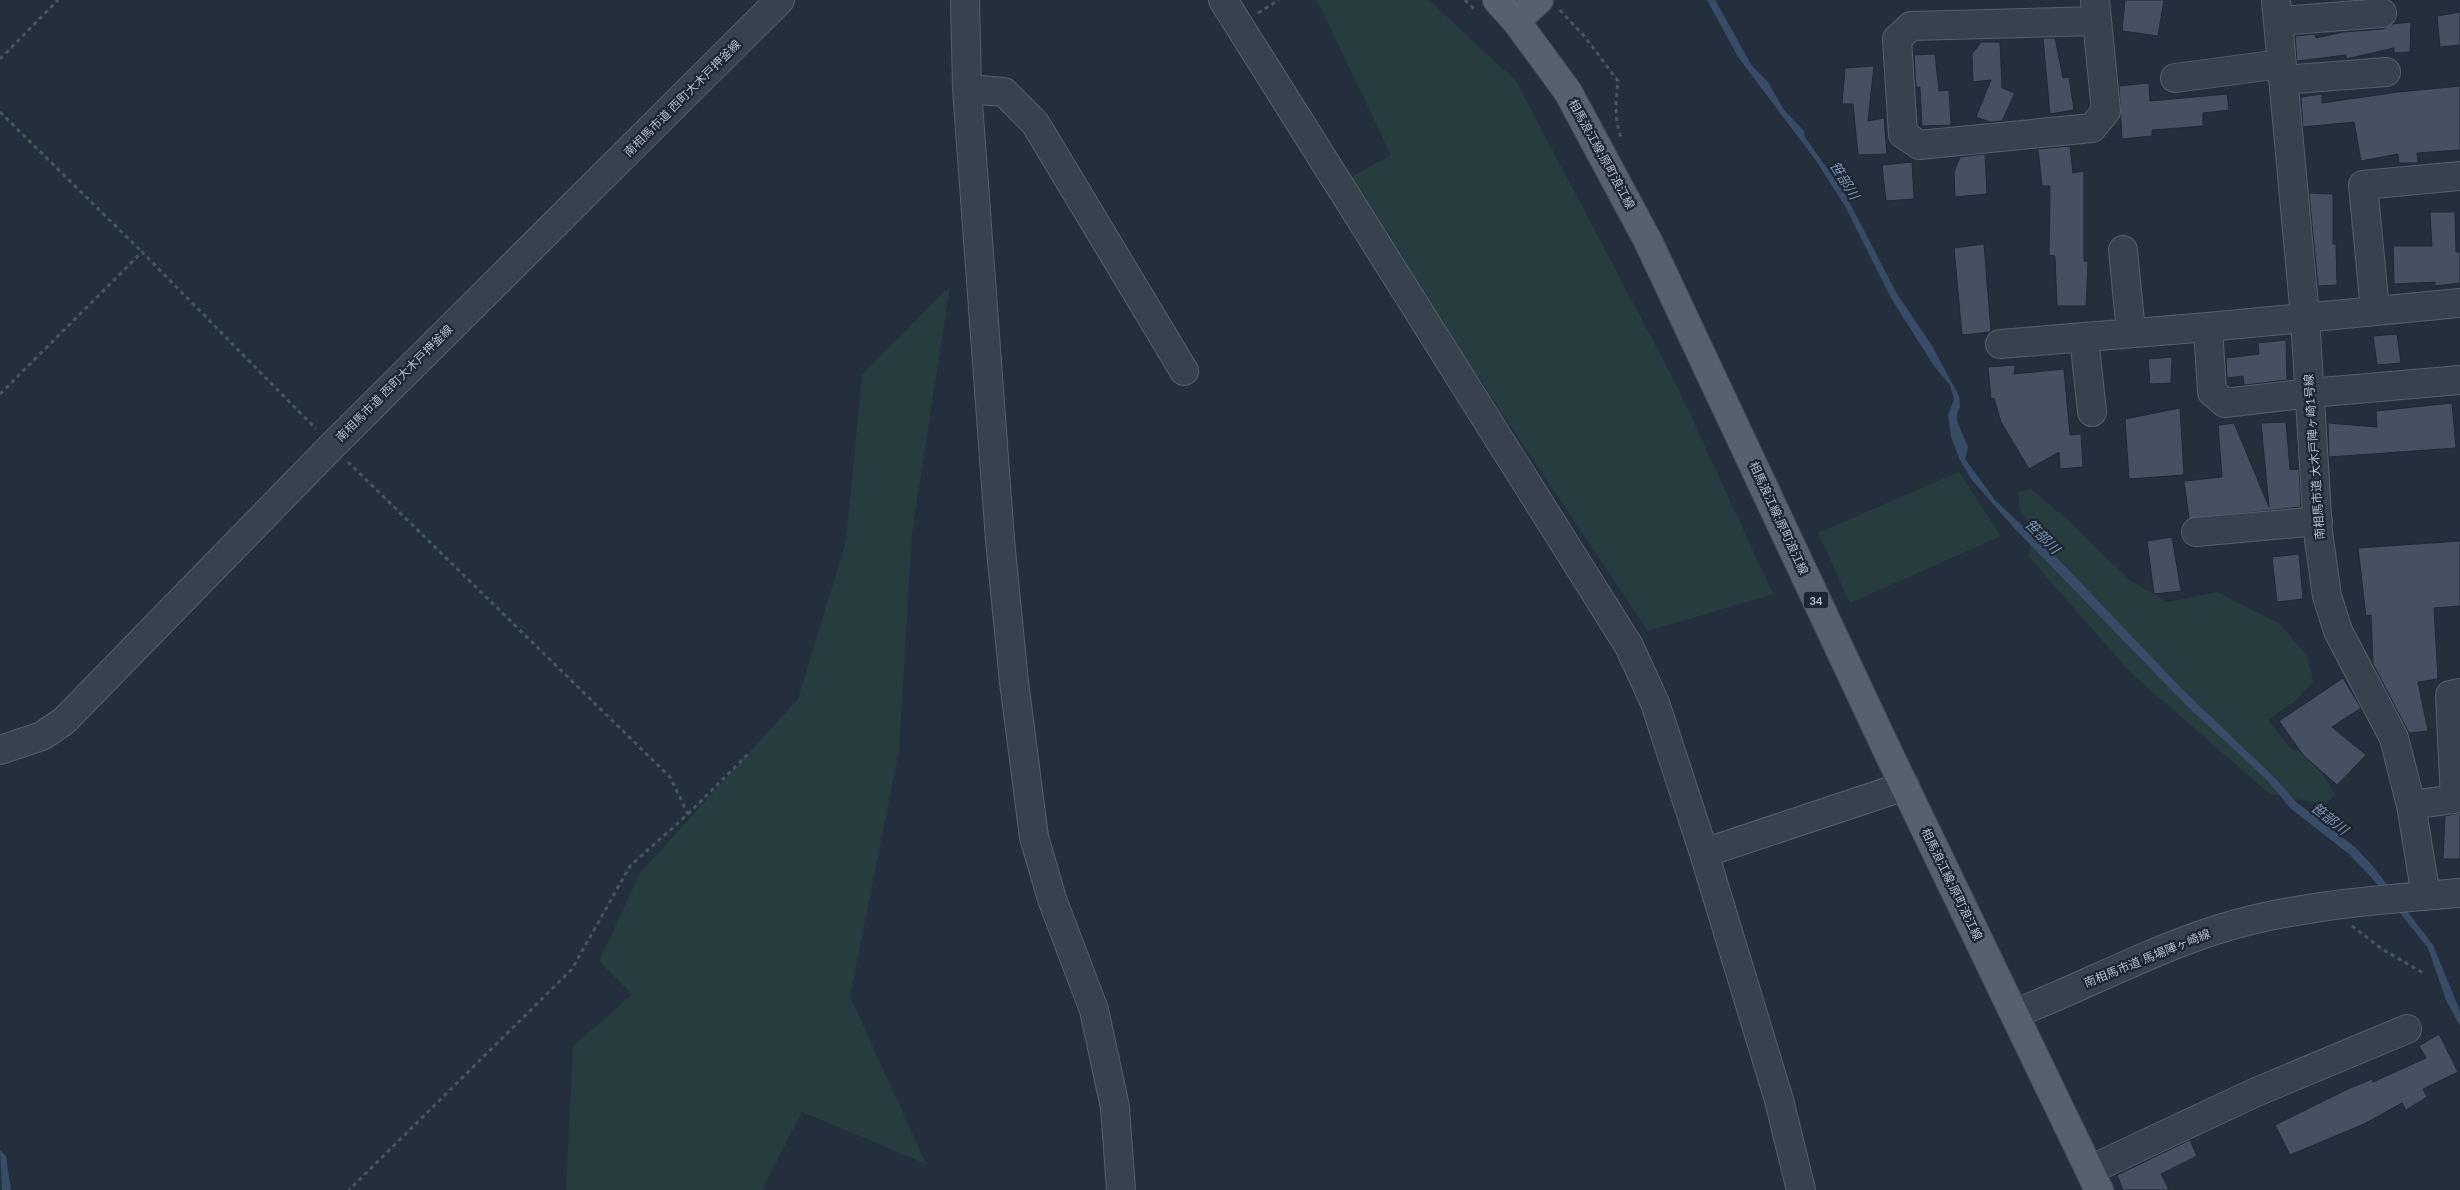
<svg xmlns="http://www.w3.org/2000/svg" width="2460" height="1190" viewBox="0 0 2460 1190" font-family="Lato,'Noto Sans JP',sans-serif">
	<rect width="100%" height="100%" fill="#242f3e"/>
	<path fill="#263c3f" d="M1317,0H1429L1516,81L1678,388L1773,594L1648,631L1346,180L1391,155Z
		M950,286L912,533L899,750L850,996L926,1164L802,1112L762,1190H566L573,1047L632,994L599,961L640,873L798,699L846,541L862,375Z
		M1959,472L2001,536L1850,603L1818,533Z
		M2031,489L2071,523L2128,579L2167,602L2217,592L2280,624L2307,656L2313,682L2295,701L2268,720L2290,748L2312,758L2335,794L2326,805L2270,794L2132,674L2029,557L2032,527L2020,511L2018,492Z"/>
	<path fill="#394c67" d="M1707,0H1715L1752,66L1768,82L1784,110L1804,131L1805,137L1845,194L1897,294L1931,344L1959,396L1960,407L1957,413V421L1968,447L1965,459L1995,500L2061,562L2181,688L2276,779L2296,802L2355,847L2372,865L2433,945L2460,1011V1026L2446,1000L2428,948L2371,877L2349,854L2290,808L2267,780L2187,706L2016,530L1972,480L1959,458L1951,437L1948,415L1954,399L1950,385L1934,366L1891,298L1845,206L1814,158L1738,57Z
		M0,1150L6,1156L11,1190H2Z"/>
	<path fill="#455162" stroke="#1f2835" d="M2125,0H2164L2158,36L2122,31Z
		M2460,12V45L2440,47L2437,16Z
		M2411,22L2410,52L2394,53V48L2346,59V55L2297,61L2295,36L2315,34L2316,38L2343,32L2383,29L2392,24Z
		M2043,38H2055L2063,78L2069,77L2074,110L2050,114Z
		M1981,42H2000L2002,88L2015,93L2002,121L1990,122L1976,117L1991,80L1973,82L1972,54Z
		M1935,54L1939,91L1949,90L1951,125L1922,126L1920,87H1916L1914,55Z
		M1874,66L1868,121L1884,118L1887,154L1858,155L1853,104H1842L1845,68Z
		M2149,83L2150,101L2227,94L2229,110L2203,113V126L2152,130V136L2122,139L2119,86Z
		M2460,86V150L2417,153L2418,163H2399L2398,154L2361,161L2354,122L2303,127L2301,97L2322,94V103L2398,92Z
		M2070,146L2073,173L2084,171V261H2088L2086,306H2057L2055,256L2049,255L2050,186H2042L2038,149Z
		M1985,154L1987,194L1955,197L1954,172L1960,157Z
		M1912,162L1914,199L1886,201L1882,165Z
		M2309,193L2333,194V244H2336L2337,285L2318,286Z
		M2430,212H2455L2456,252H2460V283L2435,286V282L2394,284L2393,246H2432Z
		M1984,244L1991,332L1962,335L1954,248Z
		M2397,334L2401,363L2377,365L2373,336Z
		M2286,340L2287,380L2244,385L2243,376L2227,378L2226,358L2259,354L2258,343Z
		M2172,357L2171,383L2150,384L2148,359Z
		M2015,365L2014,374L2064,369L2070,435L2081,434L2083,467L2060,469L2059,452L2029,469L2001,422L1994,398L1991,399L1988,367Z
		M2452,403L2456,448L2329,457L2328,423L2377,427L2376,411Z
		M2180,408L2184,475L2129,479L2125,419Z
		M2286,422L2290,470L2299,469L2301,507L2189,519L2184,481L2222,477L2218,425L2234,423L2269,507L2261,423Z
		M2172,537L2181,591L2154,594L2147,541Z
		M2460,541V606L2434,608L2438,679L2418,682L2428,731L2409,733L2373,664L2371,615L2366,616L2358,548Z
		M2299,554L2303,599L2277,602L2272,557Z
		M2343,678L2361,708L2332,727L2366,755L2337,785L2303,755L2279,721Z
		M2460,813V859H2443L2445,816Z
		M2439,1034L2458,1072L2423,1089L2427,1097L2406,1110L2402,1103L2364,1124L2290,1155L2275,1125L2348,1089L2372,1079L2373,1082L2426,1058L2419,1046Z
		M2190,1140L2197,1156L2161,1174L2169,1190H2123L2117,1175Z"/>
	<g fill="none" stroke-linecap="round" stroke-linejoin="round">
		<defs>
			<path id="minor" d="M965,0L967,89L1000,540L1014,682L1034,837L1052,899L1094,1010L1115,1107L1121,1190
				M1223,0L1629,646L1655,703L1704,853L1779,1100L1801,1190
				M2095,0L2106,111L2092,128L1919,145L1903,134L1897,39L1911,26L2097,21
				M2276,0L2305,317L2318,532L2327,596L2338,631L2394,738L2411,805L2426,896
				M2280,21L2382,13
				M2175,78L2281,64
				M2283,80L2386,72
				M967,89L1004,92L1035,123L1184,371
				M2123,250L2131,332
				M2375,310L2363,185L2460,176
				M2208,327L2212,392L2225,403L2310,393L2460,380
				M2084,337L2092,412
				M2000,344L2208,327L2460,303
				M2196,532L2318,521
				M0,750L42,736L64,721L332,446L780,0
				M2411,805L2455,799L2450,695L2460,693
				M1704,853L1905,786
				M2016,1013C2083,987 2147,952 2216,930C2295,905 2378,900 2460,893
				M2090,1170L2254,1093L2407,1029"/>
			<path id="major" d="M1497,0L1516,21L1568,92L1648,241L1887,750L2099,1190
				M1516,21L1539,0"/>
		</defs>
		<use href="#minor" stroke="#565f6c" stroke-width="30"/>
		<use href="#major" stroke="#414a57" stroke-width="30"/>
		<path stroke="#44595c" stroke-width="3" stroke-dasharray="4 4" stroke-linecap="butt" d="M1465,0L1475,10
			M1560,10L1585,37L1618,81C1616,100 1614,118 1621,137
			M1258,13L1279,0
			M0,59L58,0
			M0,112L142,252
			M0,394L142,252L316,429
			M348,462L670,777L688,814L630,866L572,969L349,1190
			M688,814L748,754
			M2352,926L2382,949L2425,974"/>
		<use href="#minor" stroke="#38414e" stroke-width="28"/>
		<use href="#major" stroke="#56606e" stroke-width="28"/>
	</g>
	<g text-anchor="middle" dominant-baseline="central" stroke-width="4.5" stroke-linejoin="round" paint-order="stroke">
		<rect fill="#1d2633" stroke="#878f9c" stroke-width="1" x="1803.5" y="591.5" width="25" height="17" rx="4"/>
		<g font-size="11" font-weight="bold" fill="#b4bcc9">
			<text x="1816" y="600">34</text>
		</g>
		<g font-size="12" fill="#b4bcc9" stroke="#1d2633">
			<text transform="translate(682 98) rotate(-45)">南相馬市道 西町大木戸押釜線</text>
			<text transform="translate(1602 154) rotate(61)">相馬浪江線;原町浪江線</text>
			<text transform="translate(394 383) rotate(-45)">南相馬市道 西町大木戸押釜線</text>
			<text transform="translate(2314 457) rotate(-94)">南相馬市道 大木戸陣ヶ崎1号線</text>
			<text transform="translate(1779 518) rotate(65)">相馬浪江線;原町浪江線</text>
			<text transform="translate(1952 884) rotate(64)">相馬浪江線;原町浪江線</text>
			<text transform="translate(2147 958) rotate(-22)">南相馬市道 馬場陣ヶ崎線</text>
		</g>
		<g font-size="14" font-style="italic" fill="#7c92b1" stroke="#1d2633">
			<text transform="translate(1845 180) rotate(58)">笹部川</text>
			<text transform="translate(2043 536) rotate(45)">笹部川</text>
			<text transform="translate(2330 818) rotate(38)">笹部川</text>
		</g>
	</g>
</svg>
